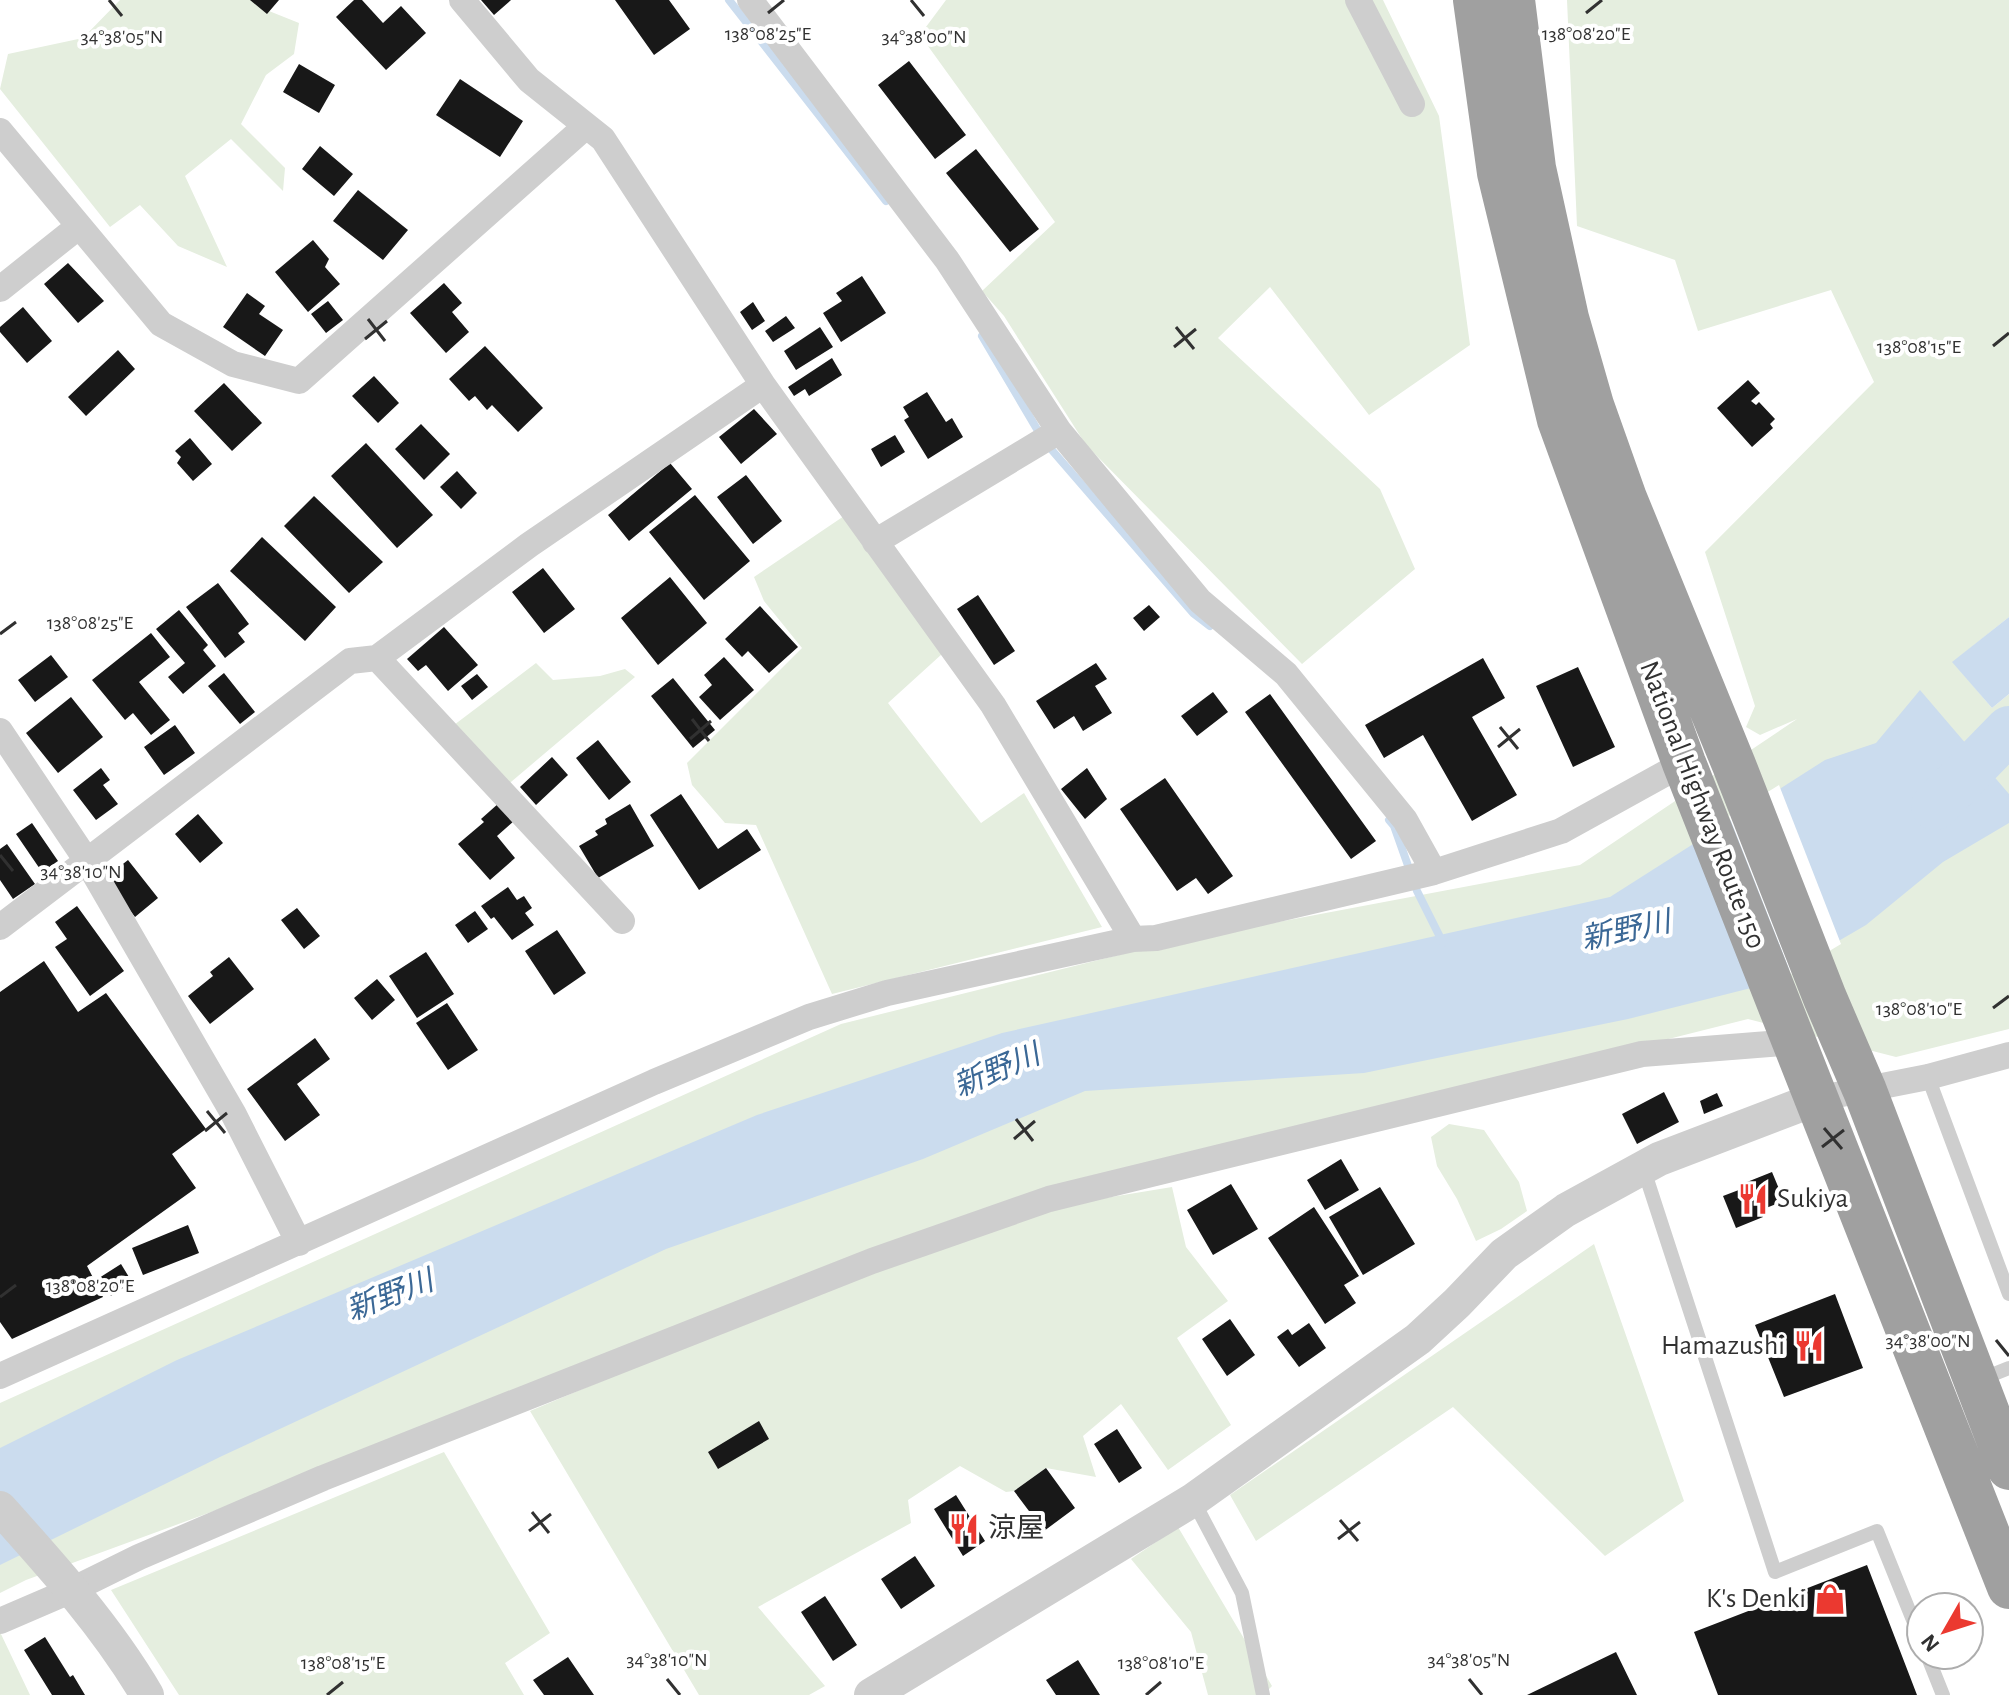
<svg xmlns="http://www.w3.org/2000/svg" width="2009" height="1695" viewBox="0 0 2009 1695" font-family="'Alegreya Sans','Noto Sans JP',sans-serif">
	<rect width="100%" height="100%" fill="#fff"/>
	<path fill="#e5eedf" d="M120,0H254L269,11L299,23L294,54L266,75L241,124L285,168L283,191L231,139L185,176L227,267L178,246L140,205L110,227L0,89L8,54L83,38Z
		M946,0H1383L1439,116L1470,345L1369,415L1270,287L1218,338L1380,489L1415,569L1302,664L1086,445L1004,316L982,291L1055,222L920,35Z
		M1567,0H2009V617L1953,662L1992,708L2009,694V1029L1896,1057L1748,1019L1553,1068L1099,1199L1172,1187L1186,1247L1228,1301L1177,1338L1231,1425L1168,1470L1121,1404L1083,1436L1096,1477L1046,1468L1014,1491L1006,1492L960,1466L908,1500L911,1523L758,1607L825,1686L809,1695H699L530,1411L922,1247L650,1351L26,1580L0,1593V1403L841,1024L1167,943L1580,865L1797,719L1760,735L1746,727L1755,706L1705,552L1874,382L1831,290L1698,331L1675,260L1577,226Z
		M847,514L942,654L888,703L981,823L1024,793L1102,927L832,994L756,825L725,823L692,785L687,763L802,648L764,601L754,577Z
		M536,663L553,680L600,676L625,669L635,677L505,787L450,728Z
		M1449,1124L1484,1130L1519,1182L1527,1211L1501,1229L1476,1241L1457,1199L1437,1166L1431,1137Z
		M1594,1244L1684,1501L1605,1556L1453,1407L1256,1541L1230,1495Z
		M444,1452L550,1633L505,1663L524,1695H179L111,1590Z
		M1178,1527L1272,1686L1263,1695H1208L1191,1632L1131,1559Z
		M0,1632L30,1695H0Z"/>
	<path fill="#cbdcee" d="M2009,617V694L1992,708L1952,662Z
		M1920,690L2009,794V823L1943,862L1866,925L1763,985L1628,1019L1364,1073L1085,1091L923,1159L666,1249L222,1456L0,1565V1448L177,1360L757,1115L1002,1033L1610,897L1825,760L1876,743Z"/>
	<path fill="#fff" d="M1779,785L1841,944L1791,974L1729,816Z"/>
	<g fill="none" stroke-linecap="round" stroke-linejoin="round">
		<path stroke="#cbdcee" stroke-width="8" d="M729,0L886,201
			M982,336L1044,441L1193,613L1210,626
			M1389,820L1394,826L1417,891L1443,943"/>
		<path stroke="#cbdcee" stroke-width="48" d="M1935,806L2009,730"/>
	</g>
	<path fill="#181818" d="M250,0H279L267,14Z
		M354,0H362L383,23L401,6L426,33L386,70L336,17Z
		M481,0H511L494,15Z
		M615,0H669L690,29L654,55Z
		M909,61L966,135L935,159L878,85Z
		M299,64L335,85L319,113L283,92Z
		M460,79L523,121L500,157L436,115Z
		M320,146L353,174L334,196L302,169Z
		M976,149L1039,229L1010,252L946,173Z
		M358,190L408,230L383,260L333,221Z
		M313,240L329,259L325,267L340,284L308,312L275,272Z
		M68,263L104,301L78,323L44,284Z
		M862,276L886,313L841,342L823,313L842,301L836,293Z
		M444,283L462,303L452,312L469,332L446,353L410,313Z
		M247,293L265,306L259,314L283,330L265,356L223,327Z
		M328,301L343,320L326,333L311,314Z
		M753,302L765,321L752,330L740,312Z
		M23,307L52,341L27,363L0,332V327Z
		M786,316L795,328L773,342L765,331Z
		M820,327L833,347L796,370L784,351Z
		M485,346L543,408L518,432L492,405L487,410L475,396L469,401L449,379Z
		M118,350L135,369L86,416L68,397Z
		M832,358L842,375L809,396L805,389L794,396L788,387Z
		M374,376L399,403L378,423L352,396Z
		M1748,380L1760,393L1751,401L1756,405L1759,402L1775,419L1770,424L1773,428L1752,447L1717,408Z
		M224,383L262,423L232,451L194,411Z
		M927,392L946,422L952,418L963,437L928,459L904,420L909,417L903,407Z
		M754,409L777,434L741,464L719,437Z
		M421,424L450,454L424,480L395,449Z
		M895,435L905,452L881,467L871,449Z
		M190,438L212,464L193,481L177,463L181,457L175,451Z
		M366,443L433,515L397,548L331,476Z
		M670,463L692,489L629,541L608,515Z
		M457,471L477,493L461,509L440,487Z
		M746,475L782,521L753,544L717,497Z
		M695,495L750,561L704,600L649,532Z
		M314,496L383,562L349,593L284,526Z
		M262,537L336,607L305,641L230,571Z
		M543,568L575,609L544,633L512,592Z
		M670,577L707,623L658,665L621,618Z
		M218,583L249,624L238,633L245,642L225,658L186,607Z
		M978,595L1015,651L994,665L957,609Z
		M1149,605L1160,617L1144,631L1133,618Z
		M760,606L798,647L769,673L748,651L742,657L725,639Z
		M179,610L208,645L203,650L216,666L183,694L168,677L185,663L156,629Z
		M444,627L478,665L448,691L426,665L418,671L407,659Z
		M151,633L170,657L139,682L170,720L151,735L133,713L125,720L92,680Z
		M51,655L68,677L35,702L18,680Z
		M724,657L754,690L720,720L699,697L712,685L704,675Z
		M1483,658L1505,698L1472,717L1517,795L1472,821L1423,735L1384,758L1365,725Z
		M1096,663L1107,679L1095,686L1112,713L1083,731L1074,716L1054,729L1036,701Z
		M1578,667L1615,747L1573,767L1536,686Z
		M224,673L255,712L240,724L208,686Z
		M477,674L488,687L472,700L461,686Z
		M673,678L715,730L693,748L651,696Z
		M1213,692L1228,712L1197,736L1181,716Z
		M1270,694L1376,841L1351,859L1245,712Z
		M71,697L103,737L58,773L26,733Z
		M175,725L195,753L164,775L144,747Z
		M598,740L631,782L609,800L576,758Z
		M552,757L568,775L536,805L520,787Z
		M101,768L110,780L103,785L118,804L96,820L73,790Z
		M1087,768L1107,799L1085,819L1061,789Z
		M1165,778L1233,876L1208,894L1196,878L1177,891L1120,809Z
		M681,794L718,849L747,829L761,850L699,890L650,815Z
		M499,803L514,821L497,836L515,858L490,880L458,844L484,822L481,819Z
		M630,804L654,846L598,878L579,846L598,835L595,831L607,824L605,819Z
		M198,814L223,843L200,863L175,834Z
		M32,823L58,861L42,872L16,834Z
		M7,844L35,884L13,899L0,880V849Z
		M128,860L158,898L135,917L105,878Z
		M508,887L517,900L524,896L532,908L525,913L534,925L512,940L494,917L491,919L481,906Z
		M77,906L124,971L90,996L55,947L67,939L55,922Z
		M297,908L320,936L304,949L281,920Z
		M475,911L488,929L468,943L455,925Z
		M557,930L586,973L554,995L525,951Z
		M426,952L454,994L417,1018L389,976Z
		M229,957L254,989L210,1024L188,996L213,976L210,972Z
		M44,961L78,1012L106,993L206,1129L172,1154L196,1188L87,1266L103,1297L12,1339L0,1322V992Z
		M377,979L395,1000L372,1020L354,998Z
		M447,1003L478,1050L448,1070L416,1023Z
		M315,1038L330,1059L297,1084L320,1115L285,1141L247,1089Z
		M1664,1092L1679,1122L1637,1144L1622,1114Z
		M1717,1093L1723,1106L1704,1114L1700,1101Z
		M1341,1159L1359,1190L1325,1210L1307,1180Z
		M1772,1172L1784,1201L1761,1210L1763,1217L1736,1228L1723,1196L1744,1188L1742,1184Z
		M1231,1184L1258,1229L1213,1255L1187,1210Z
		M1380,1187L1415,1244L1363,1275L1329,1217Z
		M1314,1207L1359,1276L1344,1285L1356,1303L1325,1324L1268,1238Z
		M188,1225L199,1253L143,1275L132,1248Z
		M121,1264L132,1282L111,1296L99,1278Z
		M1835,1294L1863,1368L1784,1397L1755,1325Z
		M1230,1319L1255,1355L1227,1376L1202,1339Z
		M1309,1323L1326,1348L1299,1367L1277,1337L1288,1329L1292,1335Z
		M759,1421L769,1439L718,1469L708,1452Z
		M1117,1429L1142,1468L1119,1483L1094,1444Z
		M1046,1468L1075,1508L1044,1531L1014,1491Z
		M956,1495L985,1541L963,1556L934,1509Z
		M915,1556L935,1586L901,1609L881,1579Z
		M1867,1565L1917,1695H1718L1694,1632Z
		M825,1596L857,1645L833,1661L801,1612Z
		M45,1637L70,1677L73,1675L85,1695H52L24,1650Z
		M1616,1652L1637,1695H1527Z
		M568,1657L594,1695H544L533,1680Z
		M1078,1660L1100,1695H1056L1046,1680Z"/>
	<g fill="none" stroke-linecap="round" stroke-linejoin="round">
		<path stroke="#cecece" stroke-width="14" d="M1928,1077L2009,1294
			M1643,1167L1775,1572L1877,1531L1921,1640
			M1979,1380L2009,1368
			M1193,1500L1242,1593L1263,1695
			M1927,1655L1943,1695"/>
		<path stroke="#cecece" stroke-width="26" d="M462,0L529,80L603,139L763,385
			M750,0L947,260L1059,431L875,542
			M1358,0L1412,104
			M0,131L161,324L233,364L299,381L585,127
			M0,289L78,227
			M1059,431L1200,601L1286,674L1405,820L1434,872
			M377,658L622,921
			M0,731L87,861L233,1113L299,1243
			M0,927L350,661L377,658L529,545L763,385L993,705L1133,939
			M1816,1099L1928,1077L2009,1055
			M0,1376L654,1082L809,1017L887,993L1133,939L1156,938L1434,872L1561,831L1684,763
			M0,1621L72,1590L139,1557L323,1478L872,1261L1049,1199L1642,1054L1794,1042"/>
		<path stroke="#cecece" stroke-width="34" d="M0,1508C53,1567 107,1627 147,1695
			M871,1695L1193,1500L1418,1339L1457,1303L1504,1254L1566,1210L1659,1159L1816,1099"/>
		<path stroke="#a0a0a0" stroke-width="44" d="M1475,0L1499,173L1559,420L1684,763L2009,1587
			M1513,0L1534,168L1567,318L1592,405L1625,498L1734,765L1825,998L1865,1091L2009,1468"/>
	</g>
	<path fill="none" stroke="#313131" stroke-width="3" d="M109,0L122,16M911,0L924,16M768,13L784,0M1586,13L1602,0M368,319L385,341M1176,327L1194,349M365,339L387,321M1993,346L2009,333M1174,347L1196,329M0,634L16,622M692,719L709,741M1500,727L1518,749M690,739L711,721M1498,747L1520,729M0,855L13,871M1993,1008L2009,996M207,1111L225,1133M1016,1119L1033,1141M1824,1128L1842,1149M205,1131L227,1113M1014,1139L1035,1121M1822,1147L1844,1130M0,1297L16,1285M1996,1340L2009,1356M532,1512L549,1533M1340,1520L1358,1541M529,1531L551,1514M1338,1539L1360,1522M667,1679L680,1695M1469,1679L1482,1695M327,1695L343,1682M1146,1695L1161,1682"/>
	<defs>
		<symbol id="restaurant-bare" viewBox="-9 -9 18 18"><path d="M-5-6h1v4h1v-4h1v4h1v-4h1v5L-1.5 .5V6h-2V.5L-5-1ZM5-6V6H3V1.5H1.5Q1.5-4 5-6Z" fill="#eb3930" stroke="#fff" stroke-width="2.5" paint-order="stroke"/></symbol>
		<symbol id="shop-bare" viewBox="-9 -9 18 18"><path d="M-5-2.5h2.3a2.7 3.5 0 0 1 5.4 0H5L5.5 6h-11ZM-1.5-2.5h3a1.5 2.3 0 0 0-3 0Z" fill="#eb3930" stroke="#fff" stroke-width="2.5" paint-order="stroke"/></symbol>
	</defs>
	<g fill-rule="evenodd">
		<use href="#restaurant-bare" x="1731" y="1177" width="44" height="44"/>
		<use href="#restaurant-bare" x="1787" y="1324" width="44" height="44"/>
		<use href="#restaurant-bare" x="942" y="1507" width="44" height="44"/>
		<use href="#shop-bare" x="1808" y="1577" width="44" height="44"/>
	</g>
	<g text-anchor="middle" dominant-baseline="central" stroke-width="8" stroke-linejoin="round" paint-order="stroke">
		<g font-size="28" fill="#313131" stroke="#fff">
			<text transform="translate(1702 805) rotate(69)">National Highway Route 150</text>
		</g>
		<g font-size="28" fill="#313131" stroke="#fff" text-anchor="start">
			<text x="1777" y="1199">Sukiya</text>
			<text x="1785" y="1346" text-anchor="end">Hamazushi</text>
			<text x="988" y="1529">涼屋</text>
			<text x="1806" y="1599" text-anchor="end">K's Denki</text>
		</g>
		<g font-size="30" font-style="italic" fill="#3b6896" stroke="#fff">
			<text transform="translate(1626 931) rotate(-12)">新野川</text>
			<text transform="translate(997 1071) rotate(-23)">新野川</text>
			<text transform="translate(390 1296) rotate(-21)">新野川</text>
		</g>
	</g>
	<g font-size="20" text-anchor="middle" fill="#313131" stroke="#fff" stroke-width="8" stroke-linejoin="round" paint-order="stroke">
		<text x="768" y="40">138°08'25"E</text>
		<text x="1586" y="40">138°08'20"E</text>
		<text x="122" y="43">34°38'05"N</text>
		<text x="924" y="43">34°38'00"N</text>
		<text x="1919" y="353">138°08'15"E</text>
		<text x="90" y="629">138°08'25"E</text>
		<text x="81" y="878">34°38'10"N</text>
		<text x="1919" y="1015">138°08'10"E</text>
		<text x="90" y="1292">138°08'20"E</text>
		<text x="1928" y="1347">34°38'00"N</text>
		<text x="667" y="1666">34°38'10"N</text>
		<text x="1469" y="1666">34°38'05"N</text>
		<text x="343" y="1669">138°08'15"E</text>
		<text x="1161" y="1669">138°08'10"E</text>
	</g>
	<g transform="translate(1945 1631) rotate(231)"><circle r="38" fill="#ffffff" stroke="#adadad" stroke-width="2"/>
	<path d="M0-6L14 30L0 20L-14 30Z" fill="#eb3930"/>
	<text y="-12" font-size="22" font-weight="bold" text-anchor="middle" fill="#313131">N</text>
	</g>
</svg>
